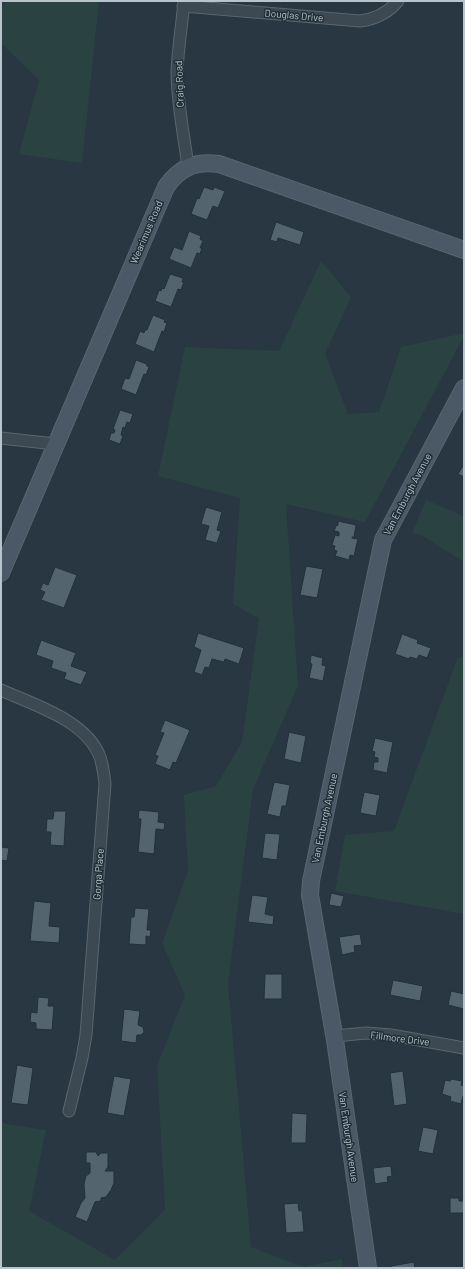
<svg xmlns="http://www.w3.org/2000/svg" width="465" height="1269" viewBox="0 0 465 1269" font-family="Barlow,sans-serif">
	<rect width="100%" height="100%" fill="#283742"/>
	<path fill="#2a4342" d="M7,1H99L82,163L19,154L39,80L1,43V8Z
		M321,261L351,297L325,354L348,414L379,412L401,347L464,333V336L365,522L286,504L298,686L253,789L228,983L251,1247L304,1267L342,1259L343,1268H1V1121L6,1124L46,1130L29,1211L115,1260L165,1210L157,1066L185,995L162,943L188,871L184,795L216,786L242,742L259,618L233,604L240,498L158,476L185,347L279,351Z
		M426,500L464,516V562L421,535L412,533Z
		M458,657L464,658V914L335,891L345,835L394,831Z"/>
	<path fill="#53646f" stroke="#223039" d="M204,187L213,190L214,187L225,191L218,208L213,206L207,220L191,214L197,198L199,199Z
		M276,222L304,232L300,245L278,238L277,242L270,240Z
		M189,231L201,236L200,239L203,241L200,248H202L200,254L197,253L191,268L169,259L174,247L182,250Z
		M170,274L183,278L182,282H184L181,290L178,289L171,307L155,301L159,290L161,291L162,288L164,289Z
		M153,315L165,320L164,322L167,323L164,332L162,331L154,352L135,344L140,331L144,333L145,330H147Z
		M136,360L147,364L146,365L149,367L146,375L144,374L136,395L121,389L125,378L129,379Z
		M120,410L133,414L130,423L127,422L125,428L123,427L121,435L123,436L120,444L109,440L111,433H114L115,430L113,429Z
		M464,464V477L458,474Z
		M206,507L222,512L217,530L221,531L217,543L205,540L209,526L201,524Z
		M338,521L356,525L354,537H352V538L358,539L354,556L350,555L349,560L335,556L337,551L334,550L335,546L332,545L335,535L339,536V532L334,531L336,526L338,525Z
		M306,566L323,569L317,598L300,595Z
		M55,567L77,575L64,608L41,600L45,592L40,590L43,583L48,585Z
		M198,633L244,648L239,664L225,659L224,662L212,659L209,668L205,667L202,675L194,672L201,650L194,647Z
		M402,634L418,640L417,643L431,648L427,658L419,655L417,659L410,657L409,659L395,654Z
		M41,640L76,653L71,666L87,672L81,685L64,679L66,673L51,668L53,661L36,655Z
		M311,655L323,658L322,665L326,666L323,681L309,678L312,664L310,663Z
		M165,720L190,730L176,763L173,762L170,770L155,764L158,756L155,755L164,733L160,732Z
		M289,732L306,736L301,763L284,759Z
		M375,738L393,742L387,773L373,770L374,762H378V758L374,757L375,752L372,751Z
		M274,782L290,785L286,806H282L280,817L267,814Z
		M364,792L380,795L376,816L360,813Z
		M139,810L159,812L158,822L165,823L164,830L156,829L154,854L138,852L141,819H138Z
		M54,811H66L64,846L50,845L51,832H46L47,819H53Z
		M265,833L280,834L277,860L262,858Z
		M1,847L9,848L7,861L1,860Z
		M331,893L344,896L341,907L329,905Z
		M252,895L268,897L265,914L274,916L273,925L248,922Z
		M34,901L51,903L49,926L60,927L59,943L30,941Z
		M135,908L149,909L147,930H151L150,937L146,936V945L129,944L131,917H134Z
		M360,934L362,945L354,946L355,952L342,955L339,937Z
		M265,974H282V999H264Z
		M393,980L423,986L420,1001L390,995Z
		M451,991L464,994V1009L448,1005Z
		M38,997L49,998L48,1006H54L52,1030L36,1029V1023L30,1022L31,1012L37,1013Z
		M124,1009L140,1011L138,1025L143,1027L144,1032L141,1035H137L136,1043L121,1041Z
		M17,1065L33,1068L28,1105L11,1103Z
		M403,1071L407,1104L394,1106L390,1073Z
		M114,1076L131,1079L124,1116L107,1113Z
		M451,1079L462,1081L461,1085L464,1086V1097L463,1096L461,1104L450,1101L451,1097L442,1094L445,1080L450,1081Z
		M292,1113L307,1114L306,1143H291Z
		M423,1127L438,1130L433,1154L418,1151Z
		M86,1152H96L98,1156L101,1153H108V1167L105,1171H114V1183L111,1190L106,1197L101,1198V1201L95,1202L87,1222L75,1217L81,1203L85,1198L84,1184L86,1176L90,1173V1163H86Z
		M391,1166L392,1176L387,1177L388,1182L375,1184L373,1168Z
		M450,1198H459V1201H464V1213H450Z
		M298,1203L299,1211L302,1210L304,1232L286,1233L284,1204Z
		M414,1262L415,1268H392L391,1266Z"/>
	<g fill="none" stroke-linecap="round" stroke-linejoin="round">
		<defs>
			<path id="street" d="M184,1C182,25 178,48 177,72C177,103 184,135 188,167
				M183,6L360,21C376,19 388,13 398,1
				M1,438L55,444
				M1,690C34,705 86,720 100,757C103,766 104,775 105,784L86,1035L82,1058L69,1111
				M335,1036L366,1033L391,1035L464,1048"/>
			<path id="secondary" d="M1,573L166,187C180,167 195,161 219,164L464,250
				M368,1268L335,1040L310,895L311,881L383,540L464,388"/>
		</defs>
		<use href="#street" stroke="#5a666f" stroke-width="13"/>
		<use href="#secondary" stroke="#5a666f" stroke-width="18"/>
		<use href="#street" stroke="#3c4952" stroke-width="11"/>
		<use href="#secondary" stroke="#4a5965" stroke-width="16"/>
	</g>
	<g text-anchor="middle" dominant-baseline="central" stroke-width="3" stroke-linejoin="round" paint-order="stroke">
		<g font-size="10" fill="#b9c3cc" stroke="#202e37">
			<text transform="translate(294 15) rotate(5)">Douglas Drive</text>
			<text transform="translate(179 84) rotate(-92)">Craig Road</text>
			<text transform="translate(146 232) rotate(-67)">Wearimus Road</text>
			<text transform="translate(407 494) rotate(-62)">Van Emburgh Avenue</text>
			<text transform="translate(324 818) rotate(-78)">Van Emburgh Avenue</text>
			<text transform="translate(98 874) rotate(-86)">Gorga Place</text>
			<text transform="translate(400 1038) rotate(7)">Fillmore Drive</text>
			<text transform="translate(349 1137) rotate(82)">Van Emburgh Avenue</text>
		</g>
	</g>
	<rect width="465" height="1269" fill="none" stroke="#b9c3cc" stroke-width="4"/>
</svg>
